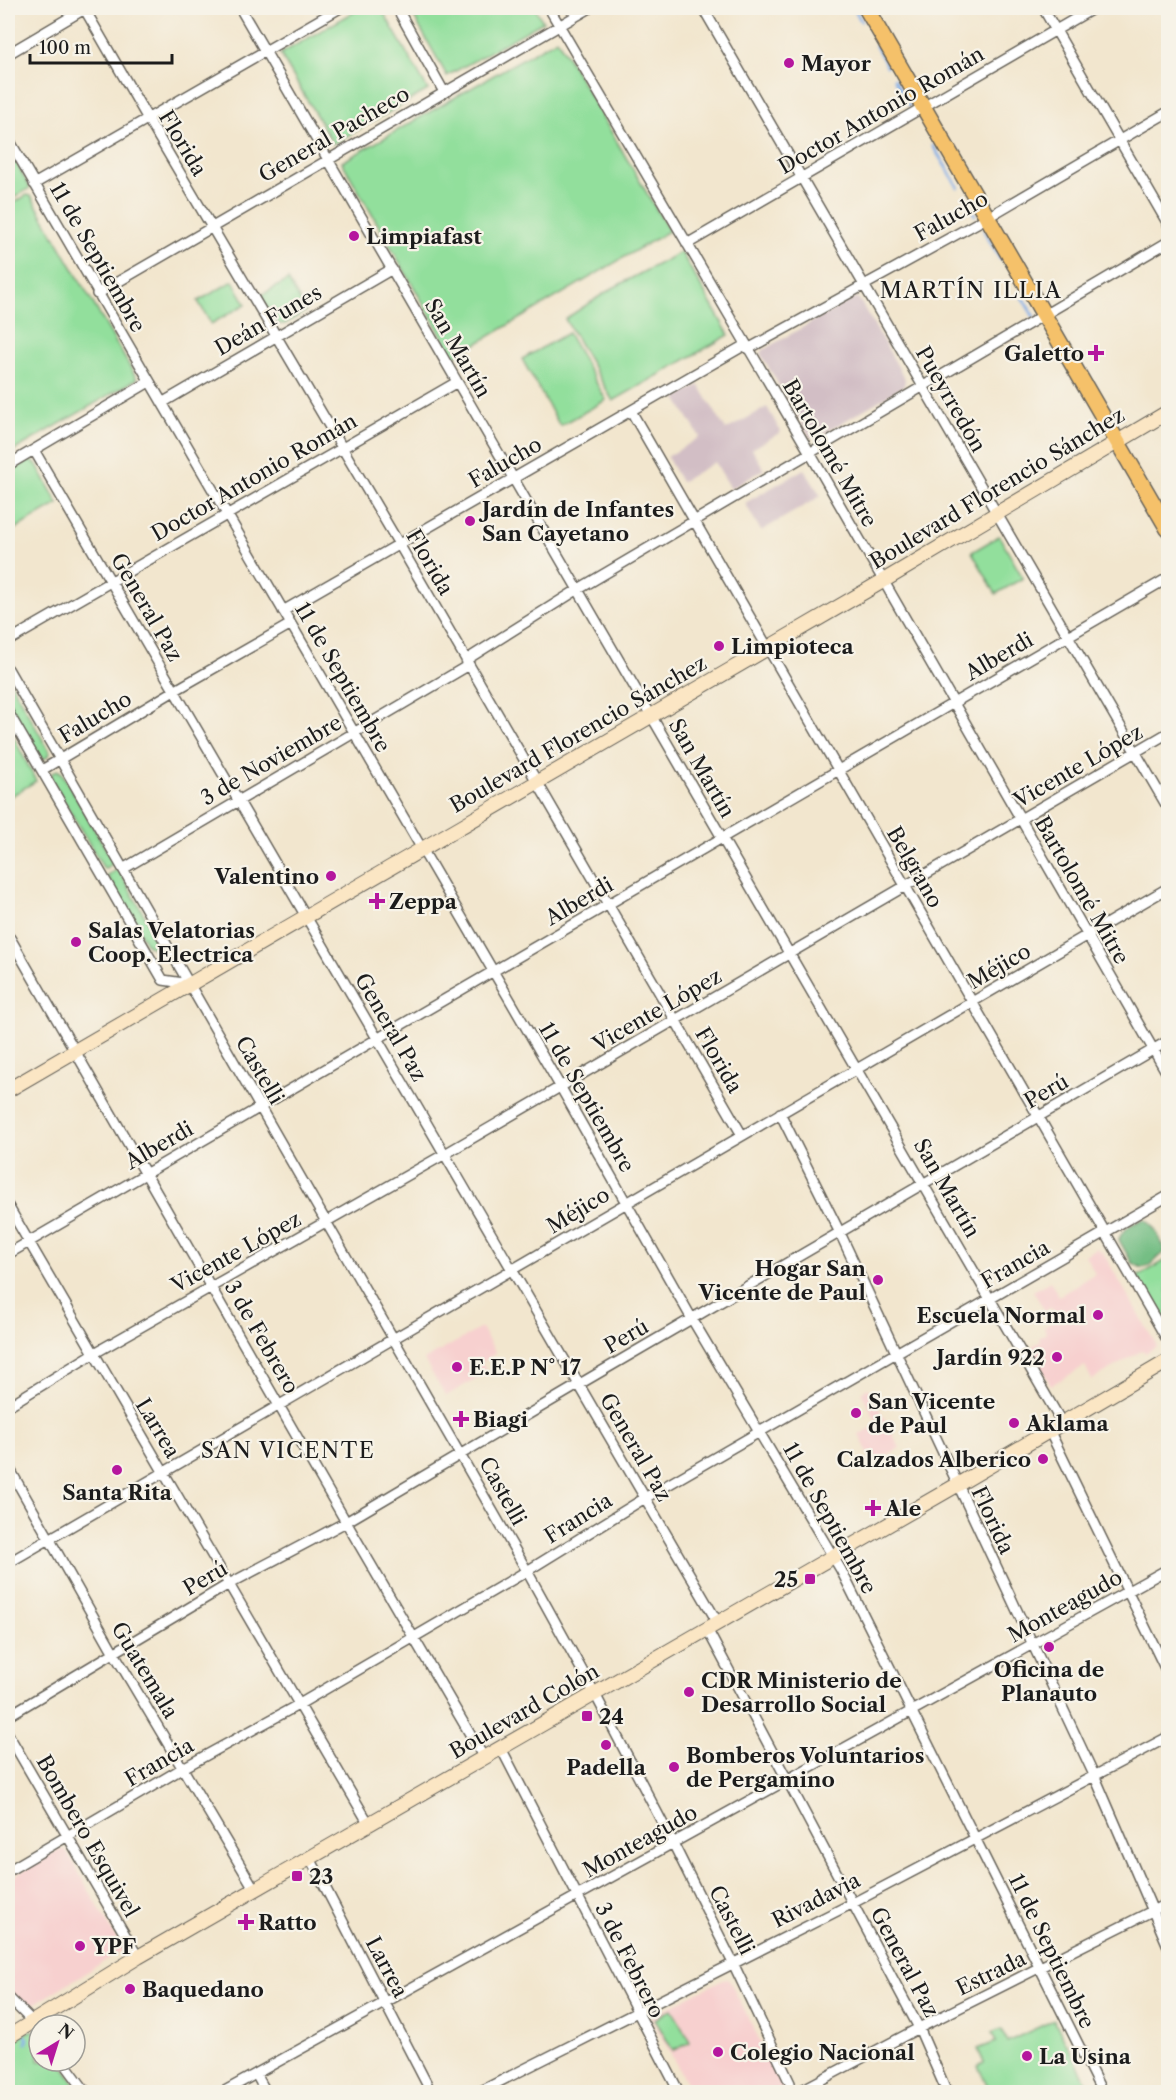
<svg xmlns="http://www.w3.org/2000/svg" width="1176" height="2100" viewBox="0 0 1176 2100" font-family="'Libre Caslon Text',serif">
	<rect width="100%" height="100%" fill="#f7f3e8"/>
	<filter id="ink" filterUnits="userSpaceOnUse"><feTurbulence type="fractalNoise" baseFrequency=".0167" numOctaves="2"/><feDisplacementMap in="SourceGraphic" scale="12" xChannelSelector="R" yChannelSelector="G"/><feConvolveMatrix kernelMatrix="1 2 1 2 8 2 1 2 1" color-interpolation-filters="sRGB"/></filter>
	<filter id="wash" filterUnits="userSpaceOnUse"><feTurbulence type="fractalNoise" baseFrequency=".008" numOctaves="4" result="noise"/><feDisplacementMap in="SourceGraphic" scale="24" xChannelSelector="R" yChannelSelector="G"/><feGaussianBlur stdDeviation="1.35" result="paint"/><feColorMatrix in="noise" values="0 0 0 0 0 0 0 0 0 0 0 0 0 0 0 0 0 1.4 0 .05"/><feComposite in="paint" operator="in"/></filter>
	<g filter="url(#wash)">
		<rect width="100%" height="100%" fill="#f2e6ce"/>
		<path fill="#f7d0cf" d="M1098,1248L1100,1252L1102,1251L1157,1346L1145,1353L1143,1350L1092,1380L1085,1366L1051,1385L1029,1348L1041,1341L1039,1338L1046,1333L1044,1327L1058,1319L1051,1307L1045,1311L1033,1291L1050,1281L1059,1296L1095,1274L1085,1255Z
			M481,1328L496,1353L482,1362L487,1372L446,1396L424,1360Z
			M868,1388L900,1448L873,1462L859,1435L878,1424L861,1392Z
			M59,1849L66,1850L123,1950L24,2010L8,1995V1880Z
			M728,1978L782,2084V2089L776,2092H691L652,2019V2016L723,1979Z"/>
		<path fill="#d2bec5" d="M854,298L859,299L905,379L904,386L816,438L810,437L761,355L763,350Z
			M699,385L726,430L767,407L781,432L752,449L764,469L731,489L715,462L681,482L667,457L700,437L676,398Z
			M804,469L821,496L761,531L745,503Z"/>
		<path fill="#92df9c" stroke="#577e5c" stroke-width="1.5" d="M361,8H381L428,90L333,144L280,54Z
			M409,8H535L543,22L447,76Z
			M557,39L669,231L454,357L342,162Z
			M8,148L30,188L8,201Z
			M27,195L31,196L137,379L8,454V206Z
			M681,252L729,335L613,401L565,319L611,289Z
			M288,280L306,311L285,324H279L274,320L260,296Z
			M233,281L246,304L211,324L198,301Z
			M568,333L606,400L560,426L522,359Z
			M32,461L37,465L58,504L8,533V473L26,462Z
			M999,536L1023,578L996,594L972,552Z
			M8,678L49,751V755L45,759L39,757L8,703Z
			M8,726L36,781L8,798Z
			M57,770L62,773L114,863L104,869L51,779L52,773Z
			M118,869L158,939L159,942L153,948L147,945L107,875Z
			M1168,1259V1330L1137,1277Z
			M672,2009L690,2042L673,2051L655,2019Z
			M1054,2020L1092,2092H990L978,2066L984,2063L978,2049L996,2042L992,2033L1001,2029L1007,2042Z
			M29,2031H34L39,2034V2061H59L81,2092H8V2048L12,2046L10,2042Z"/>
		<path fill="#75be84" stroke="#486d50" stroke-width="1.5" d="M1144,1219C1152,1222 1164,1244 1164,1252L1150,1266L1142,1268L1132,1263L1119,1240C1122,1228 1133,1223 1144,1219Z"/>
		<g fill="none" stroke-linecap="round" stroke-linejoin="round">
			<path stroke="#7babe6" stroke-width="3" d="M854,8L861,21
				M876,46L887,66
				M894,79L909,105
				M933,146L958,187
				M972,210L975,215
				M984,231L1000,259
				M1022,297L1034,317
				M8,2011L11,2015L9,2016
				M26,2036L28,2039L26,2043
				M8,2057L13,2054"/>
		</g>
	</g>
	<g filter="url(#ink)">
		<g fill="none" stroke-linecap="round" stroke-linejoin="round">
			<defs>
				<path id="minor" d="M84,8L148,119L399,544L742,1135
					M240,8L1062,1423
					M397,8L444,92
					M549,8L810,453L1168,1075
					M703,8L1168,808
					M1043,8L1168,224
					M8,54L86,8
					M8,138L560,1086L692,1319L841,1570L1102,2092
					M34,184L340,8
					M687,244L1094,8
					M97,294L590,8
					M748,349L988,217L1168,112
					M162,403L392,269
					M631,411L1168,1341
					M34,450L718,1623
					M8,465L149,382
					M283,611L745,345
					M8,641L457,382
					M466,660L577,590L1168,242
					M8,669L527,1571L595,1694L673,1843L733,1963L790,2083L791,2092
					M8,712L163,980L190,984
					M42,770L174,691L291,624
					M123,869L469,665
					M8,937L10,938L346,1522L484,1758
					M780,1113L840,1233L1095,1777L1168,1946
					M8,1206L369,1824
					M8,1254L1168,578
					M8,1406L93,1354L445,1154L1168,733
					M1049,1430L1168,1674
					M8,1466L114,1653L255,1890
					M8,1563L1168,888
					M707,1629L919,2028L947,2092
					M8,1716L229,1584L346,1522L578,1385L1168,1041
					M8,1734L138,1957
					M501,1748L679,2092
					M310,1858L431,2092
					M8,1871L183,1768L298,1705L527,1571L645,1498L1168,1196
					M8,1997L39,2028
					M63,2061L86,2092
					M256,2074L266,2092
					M223,2092L1168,1569
					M479,2092L853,1903L1168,1737
					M798,2092L919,2028L1168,1903"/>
				<path id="secondary" d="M8,1090L883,581L1168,412
					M8,2037L138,1957L957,1485L1168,1361"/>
				<path id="primary" d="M866,8L1168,529"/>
			</defs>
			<use href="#minor" stroke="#67635a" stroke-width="12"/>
			<use href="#secondary" stroke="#67635a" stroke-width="16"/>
			<use href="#primary" stroke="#67635a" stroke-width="18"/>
			<use href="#minor" stroke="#fff" stroke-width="9"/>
			<use href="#secondary" stroke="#fbe6c4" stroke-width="14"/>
			<use href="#primary" stroke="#f5c16b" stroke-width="15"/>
		</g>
	</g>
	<g fill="#b5179e" stroke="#f7f3e8" stroke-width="2">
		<circle cx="789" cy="63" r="6"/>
		<circle cx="354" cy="236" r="6"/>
		<path d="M1093 344h6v6h6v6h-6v6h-6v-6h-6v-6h6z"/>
		<circle cx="470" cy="521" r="6"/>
		<circle cx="719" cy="646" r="6"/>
		<circle cx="331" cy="876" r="6"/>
		<path d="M374 892h6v6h6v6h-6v6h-6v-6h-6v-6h6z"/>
		<circle cx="76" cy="942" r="6"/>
		<circle cx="878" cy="1280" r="6"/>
		<circle cx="1098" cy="1315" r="6"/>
		<circle cx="1057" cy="1357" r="6"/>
		<circle cx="457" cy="1367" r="6"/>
		<circle cx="856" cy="1413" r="6"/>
		<path d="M458 1410h6v6h6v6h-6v6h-6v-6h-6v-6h6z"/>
		<circle cx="1014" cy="1423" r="6"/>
		<circle cx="1043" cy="1459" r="6"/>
		<circle cx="117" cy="1470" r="6"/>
		<path d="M870 1499h6v6h6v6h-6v6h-6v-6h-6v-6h6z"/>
		<rect x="804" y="1573" width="12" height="12" rx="3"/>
		<circle cx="1049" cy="1647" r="6"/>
		<circle cx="689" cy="1692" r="6"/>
		<rect x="581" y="1710" width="12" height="12" rx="3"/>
		<circle cx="606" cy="1745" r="6"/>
		<circle cx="674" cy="1767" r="6"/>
		<rect x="291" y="1870" width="12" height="12" rx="3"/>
		<path d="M243 1913h6v6h6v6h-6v6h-6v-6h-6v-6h6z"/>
		<circle cx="80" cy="1946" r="6"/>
		<circle cx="130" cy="1989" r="6"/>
		<circle cx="718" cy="2052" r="6"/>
		<circle cx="1027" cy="2056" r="6"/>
	</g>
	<g text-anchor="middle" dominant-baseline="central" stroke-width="4.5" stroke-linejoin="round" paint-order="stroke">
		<g font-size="21" font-weight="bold" fill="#1c1c1c" stroke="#f7f3e8" text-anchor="start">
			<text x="801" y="63">Mayor</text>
			<text x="366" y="236">Limpiafast</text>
			<text x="1084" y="353" text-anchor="end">Galetto</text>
			<text x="482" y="509">Jardín de Infantes<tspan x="482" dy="24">San Cayetano</tspan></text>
			<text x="731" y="646">Limpioteca</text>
			<text x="319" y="876" text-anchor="end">Valentino</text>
			<text x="389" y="901">Zeppa</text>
			<text x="88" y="930">Salas Velatorias<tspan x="88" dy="24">Coop. Electrica</tspan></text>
			<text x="866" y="1268" text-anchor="end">Hogar San<tspan x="866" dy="24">Vicente de Paul</tspan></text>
			<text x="1086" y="1315" text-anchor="end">Escuela Normal</text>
			<text x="1045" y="1357" text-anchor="end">Jardín 922</text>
			<text x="469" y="1367">E.E.P N° 17</text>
			<text x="868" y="1401">San Vicente<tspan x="868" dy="24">de Paul</tspan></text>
			<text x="473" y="1419">Biagi</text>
			<text x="1026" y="1423">Aklama</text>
			<text x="1031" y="1459" text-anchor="end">Calzados Alberico</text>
			<text x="117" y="1492" text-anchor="middle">Santa Rita</text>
			<text x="885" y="1508">Ale</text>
			<text x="798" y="1579" text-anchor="end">25</text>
			<text x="1049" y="1669" text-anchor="middle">Oficina de<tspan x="1049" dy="24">Planauto</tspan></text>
			<text x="701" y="1680">CDR Ministerio de<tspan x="701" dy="24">Desarrollo Social</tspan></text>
			<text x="599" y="1716">24</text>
			<text x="686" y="1755">Bomberos Voluntarios<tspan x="686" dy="24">de Pergamino</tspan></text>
			<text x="606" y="1767" text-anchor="middle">Padella</text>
			<text x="309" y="1876">23</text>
			<text x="258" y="1922">Ratto</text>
			<text x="92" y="1946">YPF</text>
			<text x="142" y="1989">Baquedano</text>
			<text x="730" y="2052">Colegio Nacional</text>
			<text x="1039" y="2056">La Usina</text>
		</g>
		<g font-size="21" fill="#1c1c1c" stroke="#f7f3e8">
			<text transform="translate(881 110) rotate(-30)">Doctor Antonio Román</text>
			<text transform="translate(334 134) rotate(-30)">General Pacheco</text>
			<text transform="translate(183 143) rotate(59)">Florida</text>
			<text transform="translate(951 216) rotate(-29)">Falucho</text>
			<text transform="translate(98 257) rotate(60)">11 de Septiembre</text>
			<text transform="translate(268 320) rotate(-30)">Deán Funes</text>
			<text transform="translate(458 348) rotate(60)">San Martín</text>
			<text transform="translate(951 399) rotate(60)">Pueyrredón</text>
			<text transform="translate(830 453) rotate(60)">Bartolomé Mitre</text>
			<text transform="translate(505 462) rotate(-30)">Falucho</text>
			<text transform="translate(254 477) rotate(-30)">Doctor Antonio Román</text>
			<text transform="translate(997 488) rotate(-31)">Boulevard Florencio Sánchez</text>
			<text transform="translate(430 562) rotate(60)">Florida</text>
			<text transform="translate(147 607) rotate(60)">General Paz</text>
			<text transform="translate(999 656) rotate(-30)">Alberdi</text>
			<text transform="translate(343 677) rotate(60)">11 de Septiembre</text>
			<text transform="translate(95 717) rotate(-31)">Falucho</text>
			<text transform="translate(578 734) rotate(-30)">Boulevard Florencio Sánchez</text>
			<text transform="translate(271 760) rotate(-30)">3 de Noviembre</text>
			<text transform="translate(1078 766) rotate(-30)">Vicente López</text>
			<text transform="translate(702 768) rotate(60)">San Martín</text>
			<text transform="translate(915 867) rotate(60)">Belgrano</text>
			<text transform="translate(1082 890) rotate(60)">Bartolomé Mitre</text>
			<text transform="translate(579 901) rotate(-30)">Alberdi</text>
			<text transform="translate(999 966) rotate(-30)">Méjico</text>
			<text transform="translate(657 1010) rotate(-30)">Vicente López</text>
			<text transform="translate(391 1027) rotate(60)">General Paz</text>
			<text transform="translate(719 1060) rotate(60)">Florida</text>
			<text transform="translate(260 1070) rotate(60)">Castelli</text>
			<text transform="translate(1046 1091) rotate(-30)">Perú</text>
			<text transform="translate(587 1097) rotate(60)">11 de Septiembre</text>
			<text transform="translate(159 1145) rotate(-30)">Alberdi</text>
			<text transform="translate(947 1188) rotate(60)">San Martín</text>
			<text transform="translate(578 1210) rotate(-31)">Méjico</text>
			<text transform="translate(236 1252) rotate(-29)">Vicente López</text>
			<text transform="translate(1015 1264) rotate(-30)">Francia</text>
			<text transform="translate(626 1336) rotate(-30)">Perú</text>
			<text transform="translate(262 1337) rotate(60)">3 de Febrero</text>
			<text transform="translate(158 1428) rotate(59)">Larrea</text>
			<text transform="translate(636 1447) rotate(60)">General Paz</text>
			<text transform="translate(503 1491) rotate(61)">Castelli</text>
			<text transform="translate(578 1518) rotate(-32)">Francia</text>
			<text transform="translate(830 1518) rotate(61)">11 de Septiembre</text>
			<text transform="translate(993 1520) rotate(65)">Florida</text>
			<text transform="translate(205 1578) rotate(-30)">Perú</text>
			<text transform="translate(1065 1606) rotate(-29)">Monteagudo</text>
			<text transform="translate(145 1670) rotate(59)">Guatemala</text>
			<text transform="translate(524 1711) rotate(-30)">Boulevard Colón</text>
			<text transform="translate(159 1762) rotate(-30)">Francia</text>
			<text transform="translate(88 1836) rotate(60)">Bombero Esquivel</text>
			<text transform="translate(640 1841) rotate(-29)">Monteagudo</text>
			<text transform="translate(816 1900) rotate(-27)">Rivadavia</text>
			<text transform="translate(732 1920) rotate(63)">Castelli</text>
			<text transform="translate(1052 1951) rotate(64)">11 de Septiembre</text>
			<text transform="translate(630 1960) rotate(63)">3 de Febrero</text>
			<text transform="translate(905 1962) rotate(62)">General Paz</text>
			<text transform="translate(387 1967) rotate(62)">Larrea</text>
			<text transform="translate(991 1973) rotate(-26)">Estrada</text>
		</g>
		<g font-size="22" letter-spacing="1.5" fill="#1c1c1c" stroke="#f7f3e8">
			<text x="971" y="290">MARTÍN ILLIA</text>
			<text x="288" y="1450">SAN VICENTE</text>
		</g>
	</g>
	<rect width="1176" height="2100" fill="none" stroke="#f7f3e8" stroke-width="30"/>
	<g transform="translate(57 2043) rotate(38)"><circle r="28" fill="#f7f3e8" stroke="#9f9d96" stroke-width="1.5"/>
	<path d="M0-4.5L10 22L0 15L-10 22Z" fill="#b5179e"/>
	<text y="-9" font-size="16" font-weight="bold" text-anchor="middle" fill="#1c1c1c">N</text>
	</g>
	<path d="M30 54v9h142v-9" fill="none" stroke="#1c1c1c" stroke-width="3"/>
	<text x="39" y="54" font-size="18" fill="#1c1c1c" stroke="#f7f3e8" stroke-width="4.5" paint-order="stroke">100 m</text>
</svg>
